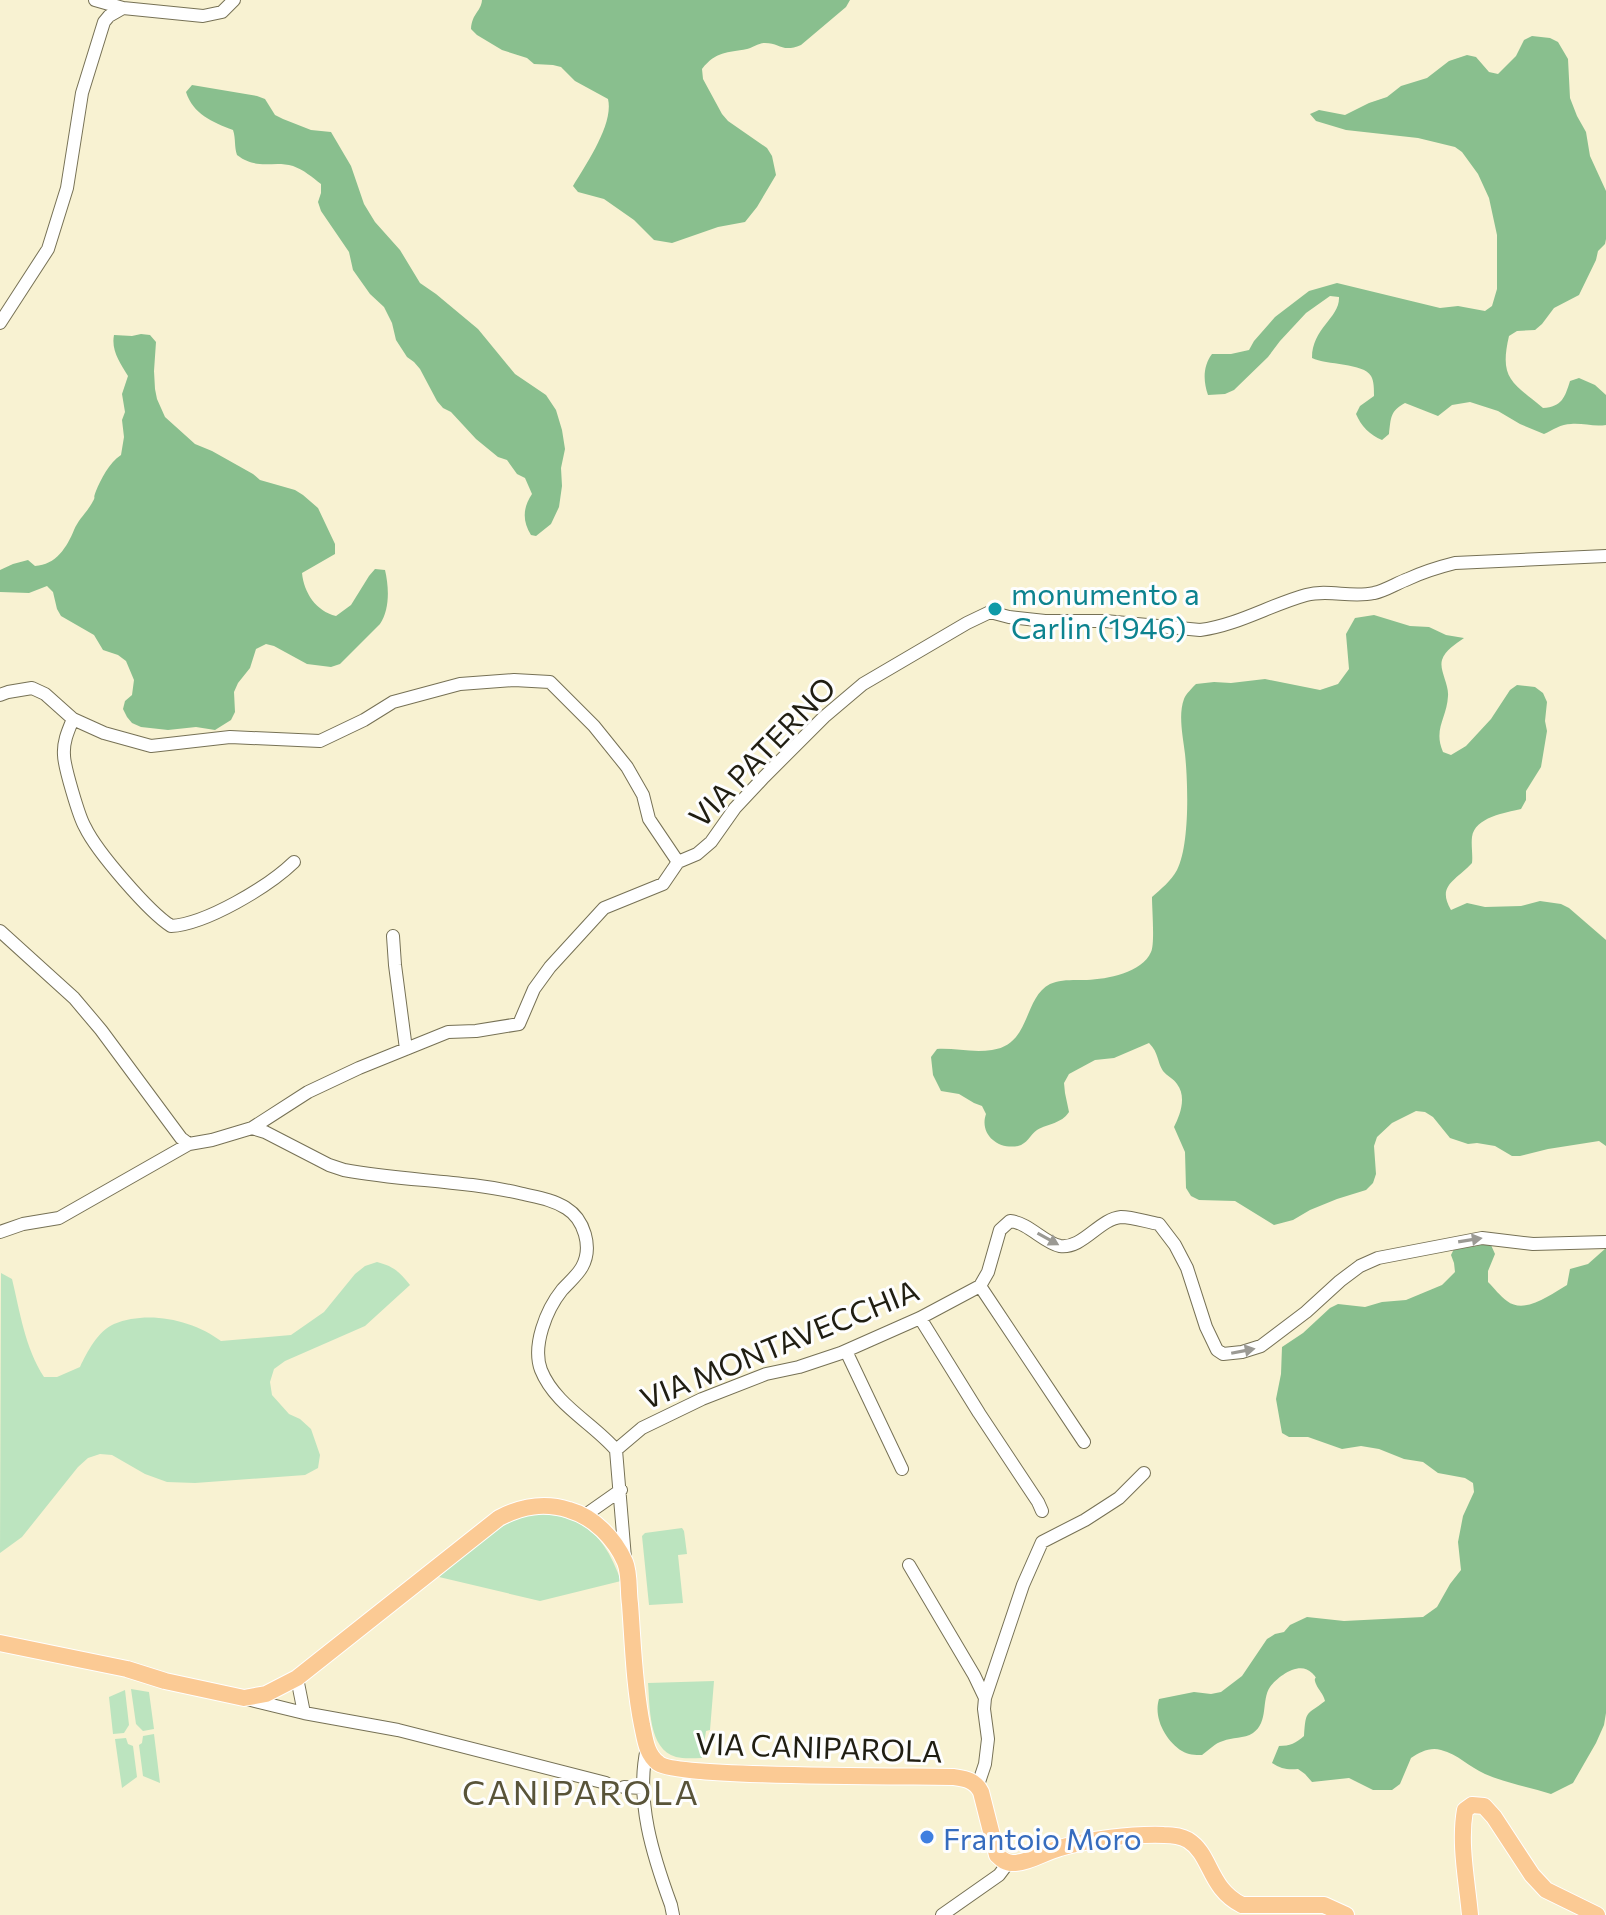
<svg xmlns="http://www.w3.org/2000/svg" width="1606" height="1915" viewBox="0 0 1606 1915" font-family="Commissioner,sans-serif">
	<rect width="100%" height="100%" fill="#f8f2d2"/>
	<path fill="#bce4bf" d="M377,1262C393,1266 400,1272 410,1285L365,1326L285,1361L274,1369L270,1382L272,1395L289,1414L300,1419L311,1429L320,1455L318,1468L305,1475L195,1483L167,1482L145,1474L112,1455L100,1454L88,1458L78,1467L22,1537L0,1553L1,1273L12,1279C20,1312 25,1348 44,1377H57L80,1367C87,1352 98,1331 114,1324C148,1310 193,1320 221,1341L291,1335L324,1312L355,1274L365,1266Z
		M533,1514C583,1513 605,1536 621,1581L540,1601L439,1577C467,1554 496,1522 533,1514Z
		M682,1528L684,1531L687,1554L678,1555L683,1603L649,1605L642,1536L645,1533Z
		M714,1681L710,1730L706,1731L702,1758C694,1758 684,1759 676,1757C648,1749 650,1706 648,1683Z
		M131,1689L149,1692L154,1729L143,1731L136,1724Z
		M125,1690L129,1725L124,1733L113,1734L109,1697Z
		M154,1734L160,1783L143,1776L139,1745L142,1743L143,1736Z
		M126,1738L128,1744L133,1746L137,1777L122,1788L115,1739Z"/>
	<path fill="#89bf8e" d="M482,0H850L846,7L801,45C782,53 780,43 765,43C759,43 752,48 747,49C727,53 716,51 702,69L703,79L722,114L728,121L767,148L772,156L776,175L757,207L745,222L718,227L672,243L654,240L634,220L604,199L578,192L573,186C586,164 614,124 608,99L575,81L561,67L553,65L534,64L527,58L502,50L477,35L471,29C472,13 481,12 482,0Z
		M1532,36L1550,38L1558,42L1568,59L1570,98L1577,116L1586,132L1590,156L1606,191V239L1605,244L1598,251L1596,260L1579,295L1554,308L1542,324L1535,330L1517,331L1509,336C1499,379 1512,382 1543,408C1562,407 1565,397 1570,381L1579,378L1595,385L1606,395V425C1594,427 1583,423 1571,424C1561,424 1553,430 1544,434L1520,424L1498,411L1470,402L1452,405L1438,416L1405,403C1390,411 1391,418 1389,434L1382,440C1370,435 1361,426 1356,414L1360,406L1374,396C1374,389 1374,381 1371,376C1364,363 1326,365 1312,358C1312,328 1340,318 1339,297L1330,296L1306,313L1280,341L1268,357L1234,390L1225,394L1208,395C1203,381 1203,366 1212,354H1231L1249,350L1254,341L1275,317L1309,291L1337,283L1440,308L1458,306L1485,311L1492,306L1497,289V235L1489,198L1478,174L1462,152L1455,147L1418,138L1346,130L1316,121L1310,114L1319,110L1345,115L1369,103L1387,97L1401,86L1427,78L1449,61L1467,55L1476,57L1489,72L1498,74L1516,56L1524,40Z
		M192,85L257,96L265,99L275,115L283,119L311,130L331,132L351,166L364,204L375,222L400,250L420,283L436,294L478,329L515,374L546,395L556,410L562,430L565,449L561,468L562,486L559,507L551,524L536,536L531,535C522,521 523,507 532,494L525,478L517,474L507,460L498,457L476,439L451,412L443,408L437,401L420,369L414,362L407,357L396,340L392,323L384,307L370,294L353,270L349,252L321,211L318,202L321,193V184C312,177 304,170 293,166C273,160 258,171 237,155C234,146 236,139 233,130C212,122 193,114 186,92Z
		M141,334L150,335L156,342L154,371L155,389L157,399L165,417L195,444L212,451L253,474L260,480L295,490L303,495L318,508L335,544V554L302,573C304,593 316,611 336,616L351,605L369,576L375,569L385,570C389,587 390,609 380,624L340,664L331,667L307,664L274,646L266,644L256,649L250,668L238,683L234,692L235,712L231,720L215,730L196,727L168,730L141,727L132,723L127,717L123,709L125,701L132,695L134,680L126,661L118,655L103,650L94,635L61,616L57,609L53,592L47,586L29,593L0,592V570L13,564L28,560L35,566C56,565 67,547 74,530C78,520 87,512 92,503C97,494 92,501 96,491C101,479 109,463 121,455L124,437L122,420L125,412L122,394L128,376C120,363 111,350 114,335L132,336Z
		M1374,615L1410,626L1429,627L1446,635L1464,638C1456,644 1445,650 1442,660C1439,670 1449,684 1448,696C1447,718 1433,729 1443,752L1451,755L1466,746L1491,719L1510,690L1517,685L1535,687L1543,693L1547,702L1545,721L1547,731L1541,767L1526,791V800L1521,809C1505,813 1475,817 1472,837C1471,846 1473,855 1472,863C1457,880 1436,885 1451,910L1467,903L1485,907L1521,906L1540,901L1561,904L1569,908L1606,940V1146L1599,1141L1548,1149L1520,1156H1512L1495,1146L1477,1143L1468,1144L1450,1138L1433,1117L1425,1112L1416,1111L1392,1123L1377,1137L1374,1146L1376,1174L1373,1183L1366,1190L1337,1199L1310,1210L1293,1220L1274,1225L1235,1201L1199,1200L1191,1196L1186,1188L1185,1152L1174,1127C1180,1115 1187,1097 1177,1084C1174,1079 1167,1076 1163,1071C1157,1062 1159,1053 1149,1043L1114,1058L1095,1060L1069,1074L1064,1083L1065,1093L1069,1112C1061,1124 1049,1123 1037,1130C1030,1135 1027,1144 1018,1146C998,1150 979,1134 986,1114L982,1106L974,1103L959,1094L941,1091L933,1075L931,1057L937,1049C955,1048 973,1053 992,1050C1031,1045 1023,998 1050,984C1060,979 1076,980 1087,980C1107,979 1142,973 1151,952C1155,944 1152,909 1152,897C1161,889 1171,881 1177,870C1190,845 1188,782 1185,754C1183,737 1178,715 1184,699C1186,694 1192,688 1196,684L1214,682L1231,683L1265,679L1320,690L1338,684L1349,669L1346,634L1355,618Z
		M1482,1243L1491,1245L1495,1254L1488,1271V1282C1494,1288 1500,1296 1507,1301C1525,1315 1551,1294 1567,1285L1570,1269L1588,1264L1606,1248V1713L1604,1725L1596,1743L1573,1783L1551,1794C1529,1787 1506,1783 1485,1774C1469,1767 1458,1754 1441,1750C1430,1747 1420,1752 1411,1758L1400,1784L1392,1790H1373L1349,1778L1312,1782L1305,1774L1298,1769C1288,1770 1281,1769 1272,1763L1279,1746C1290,1746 1296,1743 1304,1736C1306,1709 1306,1716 1325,1701C1323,1693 1319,1691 1316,1684C1312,1675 1320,1681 1312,1673C1300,1660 1278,1676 1270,1687C1261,1700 1269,1722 1253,1733C1244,1739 1232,1737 1223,1741C1215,1743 1209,1750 1202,1755C1195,1755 1188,1755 1182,1751C1166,1741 1153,1718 1159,1699L1194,1692L1211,1694L1221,1692L1242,1676L1267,1639L1275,1634L1284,1632L1290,1625L1307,1617L1344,1621L1423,1617L1437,1607L1450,1584L1461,1570L1458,1542L1463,1516L1474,1492L1473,1483L1465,1478L1438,1473L1423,1462L1404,1459L1379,1449L1361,1446L1342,1449L1308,1437H1289L1282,1433L1276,1399L1281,1374L1282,1347L1303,1333L1330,1308L1338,1304L1365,1307L1382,1302L1406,1300L1442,1285L1455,1272L1454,1263L1451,1255L1455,1247Z"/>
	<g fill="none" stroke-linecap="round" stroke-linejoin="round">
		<defs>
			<path id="minor" d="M95,0L123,8
				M0,323L48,249L67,188L82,93L104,22L109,16L123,8L203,16L222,12L234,0
				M0,695L8,692L32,688L45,694L73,719L104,733L151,746L230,737L320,741L364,720L393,702L460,684L514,680L550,682L594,726L627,767L643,795L649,819L678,862L697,854L711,842L735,808L764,777L824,717L863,684L967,623L990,612L1009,617L1045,621H1105L1200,630C1238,625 1270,605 1306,595C1328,589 1351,598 1374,593C1385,591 1397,583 1408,579C1423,572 1439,567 1455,563L1606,556
				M73,719C68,731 63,742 64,755C64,766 79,817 85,827C97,852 149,912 171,926C206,924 268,887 294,862
				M0,931L74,998L101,1030L181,1138L189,1144L212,1140L252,1128L265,1132L329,1165L344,1170C402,1181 462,1180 519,1193C535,1197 552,1199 566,1208C584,1219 593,1247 582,1267C577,1276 568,1283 562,1290C546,1310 532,1346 541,1370C555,1405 593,1423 616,1450L625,1558
				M393,936L395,965L406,1049
				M252,1128L308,1092L359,1068L448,1032L476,1031L519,1024L534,989L550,967L604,908L663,884L678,862
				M0,1232L23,1224L59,1218L189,1144
				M980,1286L1084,1442
				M920,1318L979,1413L1038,1502L1042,1511
				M846,1351L902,1469
				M616,1450L642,1428L702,1399L766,1374L799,1367L841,1353L920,1318L980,1286L988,1272L1000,1230L1010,1221C1029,1223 1044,1243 1060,1246C1083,1249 1099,1219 1121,1217C1133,1217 1147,1222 1159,1224L1175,1245L1187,1268L1206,1327L1217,1350L1223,1354L1242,1352L1261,1346L1306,1312L1340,1281L1360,1266L1378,1258L1482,1238L1533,1244L1606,1242
				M584,1516L621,1490
				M909,1565L974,1675L985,1698L984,1709L988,1739L985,1764L978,1785
				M297,1678L304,1713
				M985,1698L1023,1585L1042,1542L1085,1520L1119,1498L1144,1473
				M247,1699L304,1713L398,1730L606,1783
				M647,1748C635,1800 653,1856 671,1905L673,1915
				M624,1787L642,1788
				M942,1915L999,1875L1008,1863"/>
			<path id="major" d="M0,1643L127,1669L165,1681L244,1698L266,1694L297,1678L499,1518C522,1506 544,1502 569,1510C594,1517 615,1539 625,1562C630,1574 628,1591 630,1604C633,1644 634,1685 642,1725C645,1738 646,1754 658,1763C674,1778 915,1776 953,1777C966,1779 975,1780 981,1792L997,1855C1002,1860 1006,1863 1013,1863C1028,1863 1045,1852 1060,1848C1090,1839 1131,1834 1164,1835C1171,1835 1181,1836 1188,1840C1212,1855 1208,1888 1242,1905H1324L1346,1915
				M1470,1915C1467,1881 1459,1844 1465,1810L1472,1805L1484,1806L1494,1817L1532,1875L1546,1890L1597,1915"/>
		</defs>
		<use href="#minor" stroke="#767155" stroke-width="14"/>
		<use href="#major" stroke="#fff" stroke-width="18"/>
		<use href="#minor" stroke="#fff" stroke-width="12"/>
		<use href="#major" stroke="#fbca94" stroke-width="16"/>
	</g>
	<defs><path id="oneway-solid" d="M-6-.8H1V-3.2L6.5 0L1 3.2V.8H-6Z" transform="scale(2)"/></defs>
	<g fill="#9b9a94">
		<use href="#oneway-solid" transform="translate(1048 1239) rotate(29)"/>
		<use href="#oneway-solid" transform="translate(1470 1240) rotate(-9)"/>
		<use href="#oneway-solid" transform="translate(1243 1351) rotate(-11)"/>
	</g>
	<circle fill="#0f9aa8" stroke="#fefefe" stroke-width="3" cx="995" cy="609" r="8"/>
	<circle fill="#3f7fe0" stroke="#fefefe" stroke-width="3" cx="927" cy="1837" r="8"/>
	<g text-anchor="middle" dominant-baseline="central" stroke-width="6" stroke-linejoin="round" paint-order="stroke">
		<g font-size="30" fill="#0d838f" stroke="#fefefe" text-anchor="start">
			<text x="1011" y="592">monumento a<tspan x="1011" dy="34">Carlin (1946)</tspan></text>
		</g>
		<g font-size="30" fill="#201e12" stroke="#fefefe">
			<text transform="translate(761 751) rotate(-46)">VIA PATERNO</text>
			<text transform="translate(779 1343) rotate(-22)">VIA MONTAVECCHIA</text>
			<text transform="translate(819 1746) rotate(2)">VIA CANIPAROLA</text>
		</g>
		<g font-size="30" fill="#366cbe" stroke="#fefefe" text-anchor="start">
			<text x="943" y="1837">Frantoio Moro</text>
		</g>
		<g font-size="34" letter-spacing="2" fill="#595439" stroke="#fefefe">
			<text x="581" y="1791">CANIPAROLA</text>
		</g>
	</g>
</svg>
